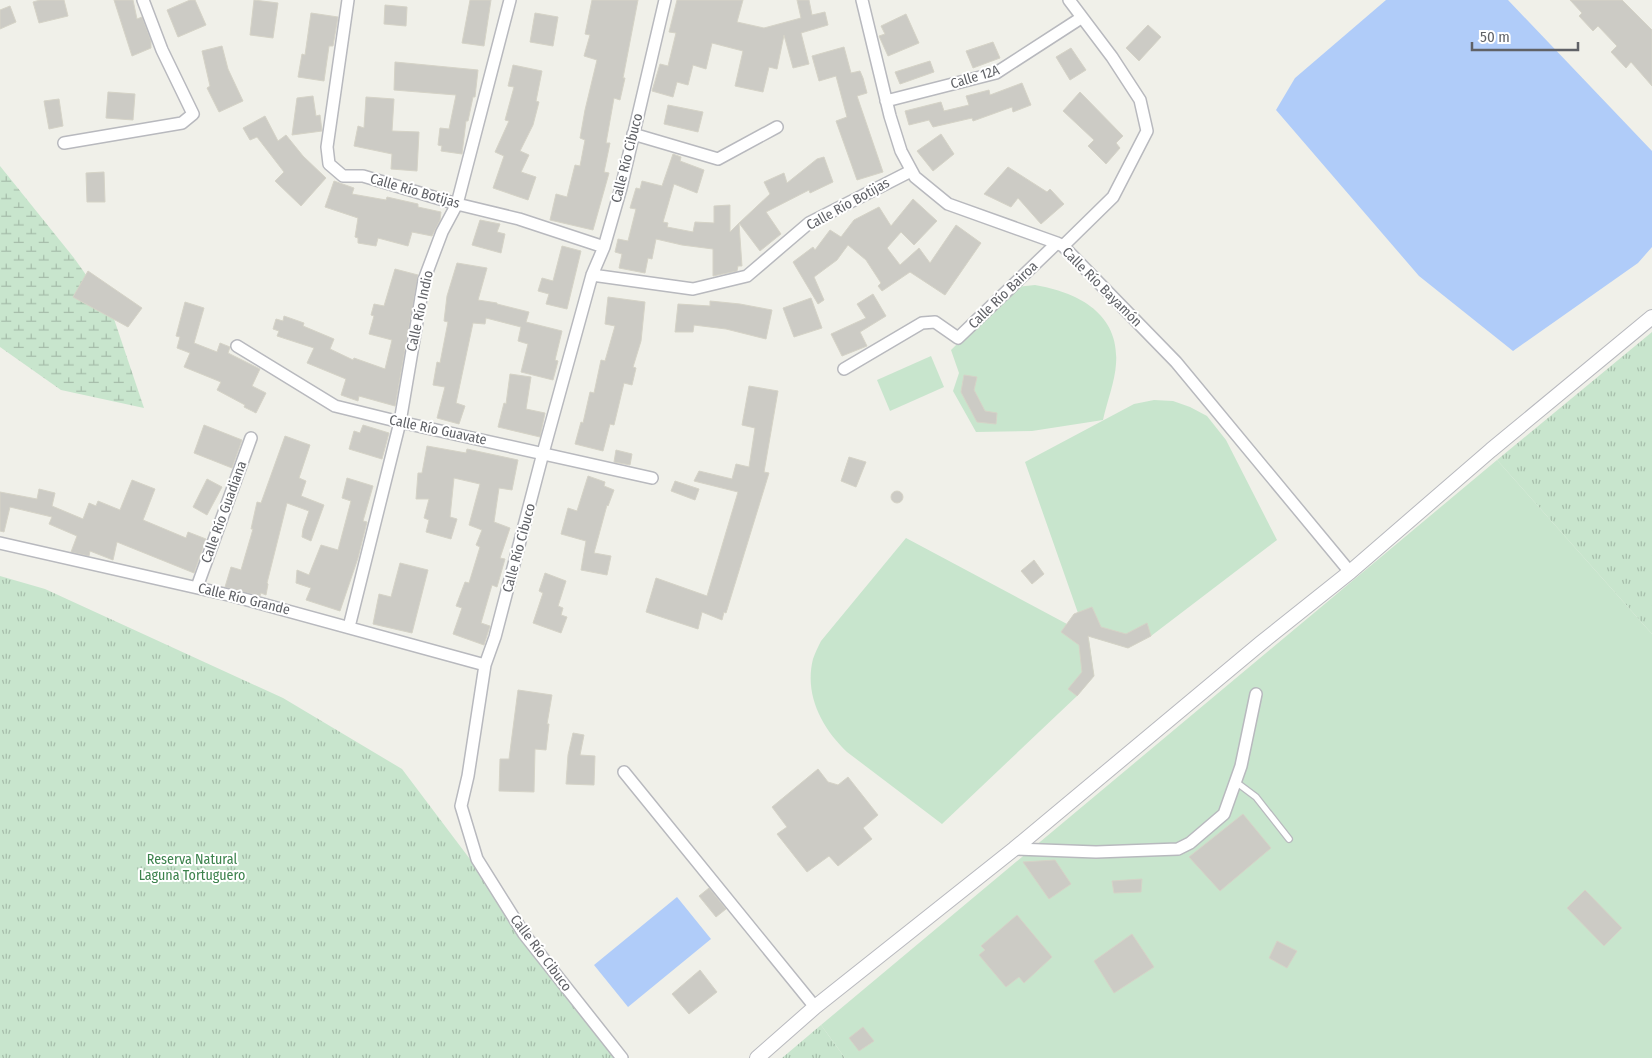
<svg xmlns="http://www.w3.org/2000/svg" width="1652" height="1058" viewBox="0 0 1652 1058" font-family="'Fira Sans Condensed',sans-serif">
	<defs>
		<pattern id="grass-tufts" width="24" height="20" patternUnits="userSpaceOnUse" patternTransform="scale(1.25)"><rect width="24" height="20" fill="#c8e5cd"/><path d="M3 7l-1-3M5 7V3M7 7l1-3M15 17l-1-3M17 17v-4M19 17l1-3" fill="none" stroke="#a6bdaa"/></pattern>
		<pattern id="wetland-marsh" width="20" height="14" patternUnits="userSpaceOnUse" patternTransform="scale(1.25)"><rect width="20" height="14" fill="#c8e5cd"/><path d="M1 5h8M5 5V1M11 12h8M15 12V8" fill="none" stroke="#a6bdaa"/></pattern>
	</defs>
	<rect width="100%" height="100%" fill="#f0f0e9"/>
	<path fill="url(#grass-tufts)" d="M1652,332V634L1497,460Z
		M0,576L45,589L283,698L402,769L620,1058H0Z
		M821,1025L845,1058H782Z"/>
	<path fill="url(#wetland-marsh)" d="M0,166L74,258L111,310L144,408L61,390L0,347Z"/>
	<path fill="#c8e5cd" d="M1035,285C1077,292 1120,313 1116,364C1115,381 1107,402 1103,420L1032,431L976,432L953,391L959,373L951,350L1015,287Z
		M931,356L944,387L890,411L877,380Z
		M1154,400L1173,401L1190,407L1207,416L1226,440L1277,540L1151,636L1128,648L1091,637L1078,613L1025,462L1134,404Z
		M1497,460L1652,634V1058H845L821,1025Z
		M906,538L1067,624L1089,640L1094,676L1077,696L942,824L847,752C822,728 804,695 813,659C815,653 818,647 821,641Z"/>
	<path fill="#b0ccf9" d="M1386,0H1508L1652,151V247L1638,263L1513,351L1419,276L1276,110L1295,78Z
		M677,897L711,939L628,1007L594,965Z"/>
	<path fill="#cccbc5" stroke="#d5d3c7" d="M40,0H64L68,16L39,23L33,2Z
		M114,0H133L137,19L142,17L151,41V48L132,56Z
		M190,0H195L206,25L178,37L167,10Z
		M254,0L278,3L273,38L250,35Z
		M470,0H491L484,46L462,43Z
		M592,0H638L623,78H625L620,100L614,98L606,143H610L604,172L609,173L593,230L550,220L556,194L567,197L575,165L580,166L585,140L580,138L585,110L597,60L584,56L590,35L585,34Z
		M677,0H743L737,22L764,28L801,18L797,0H809L812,15L825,12L828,25L801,33L809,64L793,68L784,35L777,69L769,67L763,92L735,86L743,51L712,43L706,69L693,65L688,85L677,82L673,97L652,91L660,64L668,66L676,33L669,32Z
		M1570,0H1622L1652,30V86L1631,62L1626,68L1611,52L1617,46L1598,26L1593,31L1579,16L1582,13Z
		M385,5L407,7L406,26L384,24Z
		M10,6L16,22L0,29V10Z
		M311,13L338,17L333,46H329L324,81L298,77L302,54L305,55Z
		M535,13L558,17L553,46L530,42Z
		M906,14L919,43L888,56L879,36L885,34L881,26Z
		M1148,25L1161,37L1139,61L1126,48Z
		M993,42L1000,58L973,68L966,51Z
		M222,46L228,69L243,101L219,112L207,88L210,86L202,51Z
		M844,47L851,73L860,71L863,78L867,93L857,96L883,172L857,180L836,121L847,117L836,76L819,81L812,56Z
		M1071,48L1086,70L1070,80L1056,57Z
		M930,61L934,72L900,84L895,72Z
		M395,62L478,70L475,97H473L468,121H466L462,154L441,151L442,146L438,145L440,128L449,129L456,95L394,90Z
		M513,65L542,71L536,101L539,102L533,125L520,151L529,155L521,172L536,177L528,200L493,188L504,156L495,152L509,121L505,120L514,87L508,86Z
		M1022,83L1031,105L1013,112L1012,107L973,121L972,118L933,127L929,120L909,125L905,111L941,102L944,111L969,105L966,96L989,90L990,95Z
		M108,92L135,94L133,120L106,118Z
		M1080,92L1123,136L1116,143L1120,148L1106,164L1088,146L1094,140L1063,111Z
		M313,96L316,116L320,115L322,131L292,135L297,98Z
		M366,97L394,99L392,131L419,132L417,171L391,169L392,154L354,146L358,126L364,128Z
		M59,99L63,126L49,129L44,101Z
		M668,105L703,112L698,132L664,124Z
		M265,116L278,141L286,135L303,156L326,178L301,206L275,181L284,172L257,137L250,140L243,128Z
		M941,134L954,154L933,171L917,151Z
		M673,154L681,157L680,161L704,170L697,193L674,184L663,222L668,223L667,227L693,232L695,222L714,223V206L730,205V232L739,223L742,266H738L737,271L713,276V249L682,245L656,239L652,259L648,258L645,273L619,268L622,254L615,252L618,239L628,241L636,209L630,208L636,188L640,189L642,181L662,186Z
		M824,157L833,182L810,193L809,190L766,212L781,234L760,251L739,223L770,194L764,182L784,173L787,183L817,159Z
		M1008,167L1047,192L1050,189L1064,204L1041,224L1018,198L1011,207L984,194Z
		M104,172L105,202H87L86,173Z
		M334,181L354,188L352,194L386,200L387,197L418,204V207L441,212L440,220L432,236L412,232L408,246L378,238L376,246L358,243V238L355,237L358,218L325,207Z
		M913,199L937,221L914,245L901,232L887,248L900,265L919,248L930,263L956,225L981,243L945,295L910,272L882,291L878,286L881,283L866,260L848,245L837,260L814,277L824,300L818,304L793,262L813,247L815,250L830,230L841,237L854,220L879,207L891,226Z
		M480,220L500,224L497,232L505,234L501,253L472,245Z
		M562,246L581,251L567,309L546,304L549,294L538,291L542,278L553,281Z
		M457,263L487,268L478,300L497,303V304L529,312L526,322L562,331L555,360L558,361L553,380L521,372L528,344L518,341L521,327L486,318L485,324L473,323L456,403L465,406L459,424L437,418L445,387L433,385L437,362L440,363L448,322L444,321L447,296Z
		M395,269L418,275L395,406L359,396L358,401L341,395L346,379L307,363L314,348L277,336L279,331L273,329L276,319L283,321L284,316L304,323L303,326L334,339L330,349L353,360L354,358L385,369L392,340L369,334L374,316L371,315L374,304L384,306Z
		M88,271L142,308L128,327L73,297Z
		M873,294L886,316L860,332L867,346L842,356L831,334L866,318L857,304Z
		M608,297L645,302L641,341L633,367L636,368L632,385L624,383L614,425L610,424L603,451L575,444L581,422L583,423L590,392L594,393L601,360L605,361L615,326L605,324Z
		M811,298L822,328L794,337L783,308Z
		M710,301L740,304L772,310L766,339L726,329L694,325L693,332H675L678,304L710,306Z
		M185,302L204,308L194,343L217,352L220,343L230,347L228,353L260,369L252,386L266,393L256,413L244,407L245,405L217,390L221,382L184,367L190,353L177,348L180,337L176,336Z
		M510,374L531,377L526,409L545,413L540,437L498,427L504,403L506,404Z
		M964,375L977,377L974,390L985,411L997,413L996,424L977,422L961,392Z
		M749,386L778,391L764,472L769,473L726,613L724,612L722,620L702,612L698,629L646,612L656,578L707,596L738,492L694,481L699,471L732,479L736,464L749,467L755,428L742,425Z
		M204,425L242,440L232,468L194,453Z
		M363,425L389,433L382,459L349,449L354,431L360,433Z
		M285,436L310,445L299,478L306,481L301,496L324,505L311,541L302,537L303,529L309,511L287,503L267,583L268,584L266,595L261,593L260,596L225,587L231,567L241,570L253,529H251L257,502L261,503Z
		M427,446L466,453L467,449L518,460L512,490L499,488L494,522L510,528L500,558L505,559L497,587L492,585L481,623L490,626L484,645L453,634L462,608L456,606L465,582L469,583L480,547L476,545L482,530L469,525L480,484L454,478L450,517L457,519L451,539L426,532L429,520L424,518L429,499H416L418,473H422Z
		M616,450L632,454L630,465L614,462Z
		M849,457L866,462L856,487L841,481Z
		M588,476L605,482L604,486L614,490L608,506L607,505L594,553L611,556L607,575L581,570L586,541L561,534L568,508L577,511Z
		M347,478L373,486L363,521L367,522L358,558L340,611L306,600L311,588L296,583L297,570L309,575L321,545L338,550L351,501L342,498Z
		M207,479L222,487L207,515L193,507Z
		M132,480L155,489L143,520L186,538L188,532L206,539L194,573L117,542L113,560L90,551L89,556L71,552L77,536L49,524L52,517L10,507L4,532L0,531V492L37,499L39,489L55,493L52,506L83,519L89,503L96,506L98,501L120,510Z
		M675,481L699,489L695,500L671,491Z
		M891 497a6 6 0 1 1 12 0a6 6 0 1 1-12 0Z
		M1034,560L1044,574L1032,584L1021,571Z
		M400,563L428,570L412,633L373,624L379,594L391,597Z
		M545,573L566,581L558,606L563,608L561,615L567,617L561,633L533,623L543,593L539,591Z
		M1092,607L1101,627L1126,634L1147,623L1151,636L1128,648L1088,636L1094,676L1077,696L1068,689L1082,672L1079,645L1061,632L1074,614Z
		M518,690L552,695L547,724H549L546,750L535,749L534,792L499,791L500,759H509Z
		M573,733L584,735L580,755L595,756L594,785L566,784L568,755Z
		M818,769L828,782L838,785L848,777L878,815L863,828L872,839L838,866L829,856L807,872L777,834L787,827L772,807Z
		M1243,814L1271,848L1220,891L1189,857Z
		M1055,860L1071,884L1049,899L1023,862Z
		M1142,879L1141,892L1114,893L1112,881Z
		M709,888L726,909L716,917L699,896Z
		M1585,890L1622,928L1604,946L1567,908Z
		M1017,915L1052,957L1024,983L1019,977L1006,987L979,955L985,950L981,946Z
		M1132,934L1154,967L1114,993L1094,961Z
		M1277,941L1297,951L1287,968L1269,958Z
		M700,970L717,992L689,1014L672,994Z
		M863,1027L874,1041L859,1051L849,1038Z"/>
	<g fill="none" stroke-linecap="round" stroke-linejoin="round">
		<defs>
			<path id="service" d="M1236,782L1256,797L1289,839"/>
			<path id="minor" d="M348,0L327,147L329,164L343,176H363L457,204L519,219L604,247
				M862,0L890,116L901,151L915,177L948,204L1057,243L1063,246L1176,362L1350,572
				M886,101L996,73L1081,18
				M633,134L718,159L777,127
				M64,143L182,123L193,114L162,50L143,0
				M1063,246L1113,197L1147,131L1140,100L1112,57L1069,0
				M592,275L693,289L747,276L809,223L911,171
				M237,346L335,406L400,422L652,478
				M844,369L922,323L935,322L958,338L1057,243
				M0,543L233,596L485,665
				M197,587L251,438
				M349,627L400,422L424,280L442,232L457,204L510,0
				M624,772L815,1007
				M1014,849L1096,852L1178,849L1190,843L1224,814L1241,766L1256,694
				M622,1058L524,934L477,859L461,806L468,776L485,665L495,637L543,453L592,275L604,247L621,188L665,0"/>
			<path id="tertiary" d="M757,1058L815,1007L1014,849L1261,643L1350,572L1491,450L1652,317"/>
		</defs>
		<use href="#service" stroke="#b8b9be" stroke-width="8"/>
		<use href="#minor" stroke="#b8b9be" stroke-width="14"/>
		<use href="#tertiary" stroke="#b8b9be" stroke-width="16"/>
		<use href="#service" stroke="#fff" stroke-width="5.5"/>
		<use href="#minor" stroke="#fff" stroke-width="11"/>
		<use href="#tertiary" stroke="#fff" stroke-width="14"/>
	</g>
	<g text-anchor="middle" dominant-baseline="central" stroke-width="4" stroke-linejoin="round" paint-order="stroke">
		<g font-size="14" fill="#606267" stroke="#fff">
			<text transform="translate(975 77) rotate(-17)">Calle 12A</text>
			<text transform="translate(627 158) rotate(-76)">Calle Río Cibuco</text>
			<text transform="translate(415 191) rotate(16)">Calle Río Botijas</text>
			<text transform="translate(848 204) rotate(-29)">Calle Río Botijas</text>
			<text transform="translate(1102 287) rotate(45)">Calle Río Bayamón</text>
			<text transform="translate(1003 295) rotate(-44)">Calle Río Bairoa</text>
			<text transform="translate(420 311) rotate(-78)">Calle Río Indio</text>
			<text transform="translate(438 430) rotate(12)">Calle Río Guavate</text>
			<text transform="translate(224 512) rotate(-70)">Calle Río Guadiana</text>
			<text transform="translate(519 548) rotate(-75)">Calle Río Cibuco</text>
			<text transform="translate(244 599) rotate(14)">Calle Río Grande</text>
			<text transform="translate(541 953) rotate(53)">Calle Río Cibuco</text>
		</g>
		<g font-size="14" fill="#3c824c" stroke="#fff">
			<text x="192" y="859">Reserva Natural<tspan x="192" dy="16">Laguna Tortuguero</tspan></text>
		</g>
	</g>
	<path d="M1472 42v8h106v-8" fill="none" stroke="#606267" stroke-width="2.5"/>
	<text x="1480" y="42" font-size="15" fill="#606267" stroke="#ffffff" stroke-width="4" paint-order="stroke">50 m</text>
</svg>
